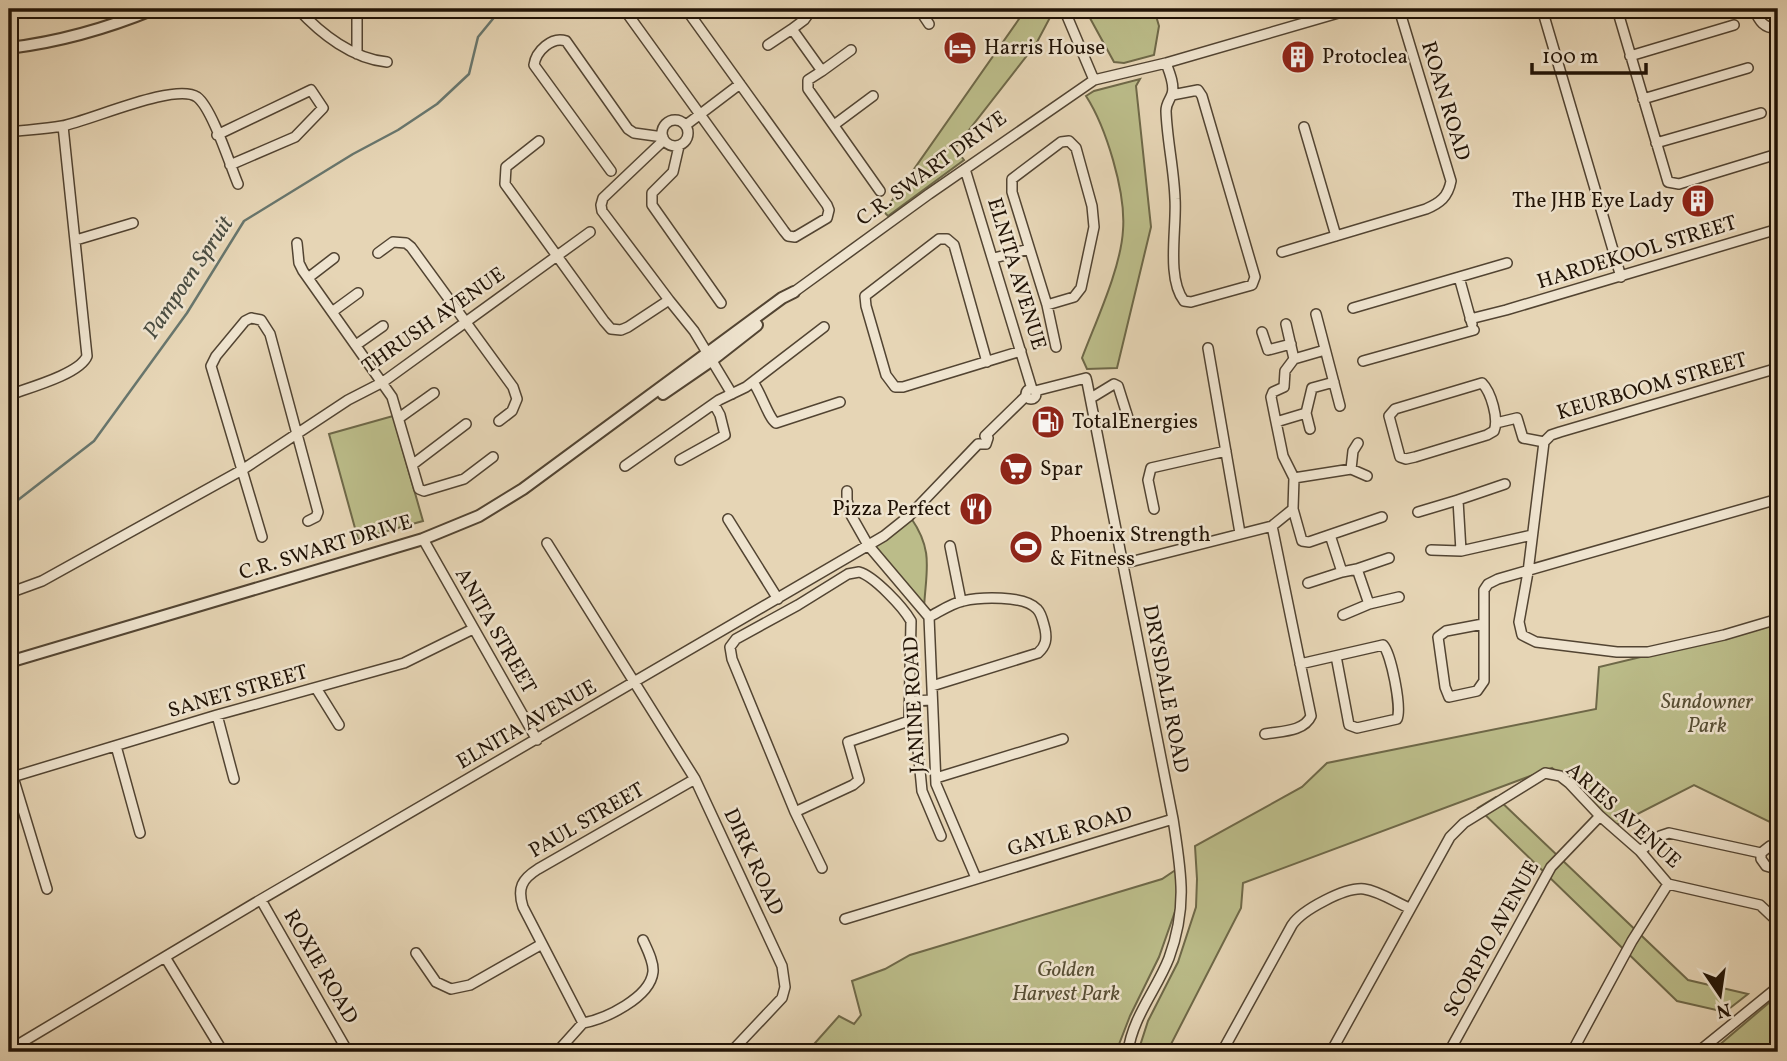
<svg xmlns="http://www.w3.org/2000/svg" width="1787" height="1061" viewBox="0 0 1787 1061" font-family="Vollkorn,serif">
	<rect width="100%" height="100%" fill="#e6d5b5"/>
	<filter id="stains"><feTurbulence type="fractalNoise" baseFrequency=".00286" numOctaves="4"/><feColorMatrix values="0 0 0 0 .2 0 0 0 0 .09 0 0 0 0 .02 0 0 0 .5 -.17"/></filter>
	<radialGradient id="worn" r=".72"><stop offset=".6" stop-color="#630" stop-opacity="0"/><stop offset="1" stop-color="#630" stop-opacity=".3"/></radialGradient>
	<path fill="#bbbc89" stroke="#6e6848" stroke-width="2" d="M1026,9L1054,10L1036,44L955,148L964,160L888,216L884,212Z
		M1085,9H1154L1159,26L1154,55L1124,63L1114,62Z
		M1140,79L1136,86L1151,227L1117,368L1087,369L1082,358C1096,321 1121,268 1123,230C1126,192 1106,127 1086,96L1094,91Z
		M393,416L423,521L358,539L329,434Z
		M911,518C934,551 926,570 924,608L871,546Z
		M1778,624V826L1694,785L1616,825L1552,768L1243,883L1241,908L1167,1052H1138L1148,1021L1178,962L1196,907L1197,879L1195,846L1302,787L1327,763L1596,709L1599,667Z
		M1496,797L1688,980L1748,994L1725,1012L1677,1001L1478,808Z
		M1177,869L1178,903L1159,957L1130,1016L1116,1052H807L839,1016L854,1024L861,1015L852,981L885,969L910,955L1162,879Z
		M1777,996L1778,1052H1711Z"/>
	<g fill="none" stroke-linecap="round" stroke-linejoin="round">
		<path stroke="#68766d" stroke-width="2.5" d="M9,507L94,441L187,313L244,221L353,154L398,130L437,104L469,74L478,37L501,9"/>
		<defs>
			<path id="minor" d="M298,9C321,34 353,59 387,62
				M357,9V54
				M624,9L784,231L788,236L795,237L827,218L829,210L827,205L686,9
				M812,9L804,20L792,29L822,71L808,80V89L880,191
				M919,9L929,24
				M1064,9L1094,80
				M1542,9L1621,277
				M1617,9L1668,182L1679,184L1774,155
				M1754,9C1759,21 1764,29 1778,28
				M1618,14L1634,9
				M768,45L792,29
				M1630,56L1734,25
				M1166,63C1169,71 1175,85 1172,94C1170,100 1166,103 1166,111C1167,140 1174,169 1175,199C1177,227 1166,278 1184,301L1191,302L1252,285L1255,277L1202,96L1198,90L1172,95
				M822,71L851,50
				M1643,99L1748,68
				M662 133a13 13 0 1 1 26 0a13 13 0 1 1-26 0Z
				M686,125L740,84
				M834,125L873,96
				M1304,127L1336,236
				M9,132C26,130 45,129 62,126C90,121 175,82 197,97C212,108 230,165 238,184
				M217,135L311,90L323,108L295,137L230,165
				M664,140L603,198L601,205L602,211L669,300
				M539,141L506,167L505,184L604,321L611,329L621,330L628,327L669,300L694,331L732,394
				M1069,141L1076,148L1092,206L1094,227L1081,288L1074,297L1047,305L1012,192V179L1061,142Z
				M1656,143L1761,113
				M679,146L673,172L652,193V205L721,303
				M965,169L1032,389
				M611,171L534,65C536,51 552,36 566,41L628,129L634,133L663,137
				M76,240L133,223
				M297,243L299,263L303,271L392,397L419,489L424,491L464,479L493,457
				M1282,252L1426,209C1440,203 1448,197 1451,181L1399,9
				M378,253L393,242L406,243L411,247L513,387L517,399L512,411L499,421
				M994,258L1029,249
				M1459,277L1472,324
				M308,278L334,258
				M794,292L929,194L1094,80L1166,63L1352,9
				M1047,305L1056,347
				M1353,308L1507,263
				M332,312L358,293
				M1316,314L1340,406
				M1470,319L1506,310L1778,229
				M1286,324L1294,359
				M1262,332L1268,350L1291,344
				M356,345L383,326
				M1208,348L1240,533
				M1363,361L1474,330
				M987,362L954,245L947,239H939L865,296L866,306L886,375L895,387H903L1021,351
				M1778,368L1560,432L1551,435L1544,442L1528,572L1519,622L1522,635L1536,642L1617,652H1648L1724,635L1778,619
				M753,382C761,393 769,419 776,423L840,402
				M1334,382L1312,388L1306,413L1276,422L1283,456L1294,478L1293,509L1302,541L1309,542L1382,517
				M1482,383C1491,392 1499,419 1494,431L1487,435L1415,457L1406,459L1400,457L1389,416L1395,409Z
				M1026 394a5 5 0 1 1 10 0a5 5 0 1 1-10 0Z
				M1035,391L1086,378L1087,382L1173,819C1181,871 1188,906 1169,958C1157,989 1132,1018 1128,1052
				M9,395C28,388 80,374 87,356L63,126
				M1091,398L1114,384L1118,386L1130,424
				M1306,413L1310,429
				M399,418L434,393
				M1276,422L1271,397L1273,392L1284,387L1285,371L1294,359L1325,350
				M1496,423L1517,418L1523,438L1544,442
				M680,460L725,435L720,415L714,404
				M412,465L466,424
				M625,466L719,400L746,387L824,327
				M1351,469L1353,451L1358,443
				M1294,478L1351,469L1367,476
				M847,491V500L851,515L868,545L929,617L936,784L976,878
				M1154,509L1148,480L1151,468L1226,451
				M1418,512L1458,500
				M728,519L778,599
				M1330,535L1342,572L1357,569L1369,604L1399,597
				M262,537L211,366L216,356L245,321L251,318L261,320L270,334L318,512L316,517L308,521
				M423,539L537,740
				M547,543L695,779L782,966L785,987L782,998L731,1052
				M950,546L961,601
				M1431,550L1461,551L1532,535
				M1461,551L1458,500L1505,484
				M1122,564L1272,526L1293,509
				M1357,569L1389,558
				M859,572C874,576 903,607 911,621L909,721L848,742L859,780L853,785L795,812L732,659L730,647L736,639L798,605L848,574Z
				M1308,583L1342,572
				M9,593L42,581L242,470L348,400L383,382L590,232
				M1343,615L1369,604
				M929,617C939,612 952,603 963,601C980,597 1024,595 1037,609C1042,614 1043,622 1045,629C1047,639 1046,646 1038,653L932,686
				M1483,624L1446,631L1438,637L1445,687L1449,697L1477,691L1484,681V590L1488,584L1498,579L1778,499
				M1300,664L1383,645C1391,653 1402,708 1397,719L1357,728L1349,725L1336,656
				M316,688L339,725
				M910,701L932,700
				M217,715L234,779
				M909,721L916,729L922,791L941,836
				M1265,734C1280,731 1304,732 1311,716L1272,526
				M116,746L140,833
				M13,777L47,889
				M9,778L217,715L404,663L473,629
				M936,778L1063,739
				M795,812L822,868
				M1640,851L1660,836L1669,833L1761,853
				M1761,853V859L1766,866L1773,868L1778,865
				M1761,853L1770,846L1778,849
				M261,900L348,1052
				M845,919L1173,819
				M416,953L436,982L451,989L470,985L542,944
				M165,957L223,1052
				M583,1023C605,1019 650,998 653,972C654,962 647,949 643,940
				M9,1050L255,903L884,536L909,516L978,444H986L988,438L985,436L1026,396
				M557,1052L583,1023L523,907C517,888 522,879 538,869L695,779
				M1222,1052L1292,925C1302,910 1345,887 1364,889C1379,891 1395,902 1409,908
				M1331,1052L1450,837L1464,823L1545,773L1560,776L1569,783L1600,816L1640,851L1668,884L1760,905L1778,922
				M1449,1052L1551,867L1600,816
				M1572,1052L1632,941L1668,884
				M1698,1052L1778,987"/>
			<path id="tertiary" d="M9,48C59,42 108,28 154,9
				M663,394L711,361L757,325
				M9,662L423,539L479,516L523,489L782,298L794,292"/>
		</defs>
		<use href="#minor" stroke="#524432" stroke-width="12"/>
		<use href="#tertiary" stroke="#524432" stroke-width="14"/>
		<use href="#minor" stroke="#efe4cf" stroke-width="9"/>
		<use href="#tertiary" stroke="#efe4cf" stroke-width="10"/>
	</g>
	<defs>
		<symbol id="hotel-disc" viewBox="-11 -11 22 22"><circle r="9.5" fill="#8f2418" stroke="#efe4cf"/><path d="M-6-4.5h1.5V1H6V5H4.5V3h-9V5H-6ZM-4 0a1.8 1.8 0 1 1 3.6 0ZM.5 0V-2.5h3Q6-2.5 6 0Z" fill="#fff"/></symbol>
		<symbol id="building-disc" viewBox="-11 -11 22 22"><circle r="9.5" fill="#8f2418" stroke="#efe4cf"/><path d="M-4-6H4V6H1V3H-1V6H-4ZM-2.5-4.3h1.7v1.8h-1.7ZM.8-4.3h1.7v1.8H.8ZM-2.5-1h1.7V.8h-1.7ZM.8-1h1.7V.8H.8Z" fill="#fff"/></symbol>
		<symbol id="fuel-disc" viewBox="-11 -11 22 22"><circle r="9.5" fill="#8f2418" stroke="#efe4cf"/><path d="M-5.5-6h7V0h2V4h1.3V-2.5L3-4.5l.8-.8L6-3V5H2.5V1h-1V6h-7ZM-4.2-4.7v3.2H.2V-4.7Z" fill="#fff"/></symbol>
		<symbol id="supermarket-disc" viewBox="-11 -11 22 22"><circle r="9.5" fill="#8f2418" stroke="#efe4cf"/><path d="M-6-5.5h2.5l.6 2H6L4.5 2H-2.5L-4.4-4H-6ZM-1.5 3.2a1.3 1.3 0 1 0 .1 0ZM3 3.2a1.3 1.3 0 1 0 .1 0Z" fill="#fff"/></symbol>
		<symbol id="restaurant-disc" viewBox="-11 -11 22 22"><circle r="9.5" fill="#8f2418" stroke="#efe4cf"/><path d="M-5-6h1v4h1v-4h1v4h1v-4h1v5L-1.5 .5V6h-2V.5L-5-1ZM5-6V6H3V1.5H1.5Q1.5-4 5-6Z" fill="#fff"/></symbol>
		<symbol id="stadium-disc" viewBox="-11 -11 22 22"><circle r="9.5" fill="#8f2418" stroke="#efe4cf"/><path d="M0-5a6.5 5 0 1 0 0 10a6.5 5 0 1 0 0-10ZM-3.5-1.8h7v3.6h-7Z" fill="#fff"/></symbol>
	</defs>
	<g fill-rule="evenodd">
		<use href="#hotel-disc" x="941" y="29" width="38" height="38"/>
		<use href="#building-disc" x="1279" y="38" width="38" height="38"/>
		<use href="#building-disc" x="1679" y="182" width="38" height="38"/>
		<use href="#fuel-disc" x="1029" y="403" width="38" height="38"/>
		<use href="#supermarket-disc" x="997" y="450" width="38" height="38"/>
		<use href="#restaurant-disc" x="957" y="490" width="38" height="38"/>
		<use href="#stadium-disc" x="1007" y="528" width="38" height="38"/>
	</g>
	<g text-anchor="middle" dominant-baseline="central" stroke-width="5" stroke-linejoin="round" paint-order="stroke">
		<g font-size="21" fill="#211306" stroke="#efe4cf" text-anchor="start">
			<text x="984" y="48">Harris House</text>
			<text x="1322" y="57">Protoclea</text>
			<text x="1674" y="201" text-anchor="end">The JHB Eye Lady</text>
			<text x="1072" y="422">TotalEnergies</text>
			<text x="1040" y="469">Spar</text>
			<text x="951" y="509" text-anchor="end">Pizza Perfect</text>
			<text x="1050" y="535">Phoenix Strength<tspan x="1050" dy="24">&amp; Fitness</tspan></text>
		</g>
		<g font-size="21" fill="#211306" stroke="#efe4cf">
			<text transform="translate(1445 101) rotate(73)">ROAN ROAD</text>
			<text transform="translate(932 169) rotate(-36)">C.R. SWART DRIVE</text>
			<text transform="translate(1637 253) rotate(-17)">HARDEKOOL STREET</text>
			<text transform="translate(1016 274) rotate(73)">ELNITA AVENUE</text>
			<text transform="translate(434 321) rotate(-35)">THRUSH AVENUE</text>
			<text transform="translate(1652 387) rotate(-16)">KEURBOOM STREET</text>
			<text transform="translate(326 548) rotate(-17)">C.R. SWART DRIVE</text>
			<text transform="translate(495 631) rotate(60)">ANITA STREET</text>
			<text transform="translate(1165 689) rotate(79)">DRYSDALE ROAD</text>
			<text transform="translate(238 692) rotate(-16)">SANET STREET</text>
			<text transform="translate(915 705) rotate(-93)">JANINE ROAD</text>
			<text transform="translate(527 725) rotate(-30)">ELNITA AVENUE</text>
			<text transform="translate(1623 816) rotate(42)">ARIES AVENUE</text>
			<text transform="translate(587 821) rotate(-30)">PAUL STREET</text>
			<text transform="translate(1070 832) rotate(-17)">GAYLE ROAD</text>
			<text transform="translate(753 862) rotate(65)">DIRK ROAD</text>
			<text transform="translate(1492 939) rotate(-61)">SCORPIO AVENUE</text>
			<text transform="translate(320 967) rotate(60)">ROXIE ROAD</text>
		</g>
		<g font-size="21" font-style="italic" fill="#574e34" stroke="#efe4cf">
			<text x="1707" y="702">Sundowner<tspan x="1707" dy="24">Park</tspan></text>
			<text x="1066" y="970">Golden<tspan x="1066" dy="24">Harvest Park</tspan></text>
		</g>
		<g font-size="23" font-style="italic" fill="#4a4d42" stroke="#efe4cf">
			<text transform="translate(189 278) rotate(-56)">Pampoen Spruit</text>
		</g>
	</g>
	<rect width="1787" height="1061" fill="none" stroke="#e6d5b5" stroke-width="35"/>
	<rect x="10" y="10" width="1766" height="1040" fill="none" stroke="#211306" stroke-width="3.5"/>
	<rect x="18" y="18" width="1752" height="1026" fill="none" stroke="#211306" stroke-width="2"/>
	<g transform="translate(1720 995) rotate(167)" stroke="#efe4cf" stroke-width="5" paint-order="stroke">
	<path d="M0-5L12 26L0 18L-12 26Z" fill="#211306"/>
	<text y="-10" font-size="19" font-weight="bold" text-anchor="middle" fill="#211306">N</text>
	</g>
	<path d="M1532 63v10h114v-10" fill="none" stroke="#211306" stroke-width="3.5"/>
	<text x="1542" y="63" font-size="21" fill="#211306" stroke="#efe4cf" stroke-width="5" paint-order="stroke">100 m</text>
	<rect width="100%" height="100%" filter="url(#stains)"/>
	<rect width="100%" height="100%" fill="url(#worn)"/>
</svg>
